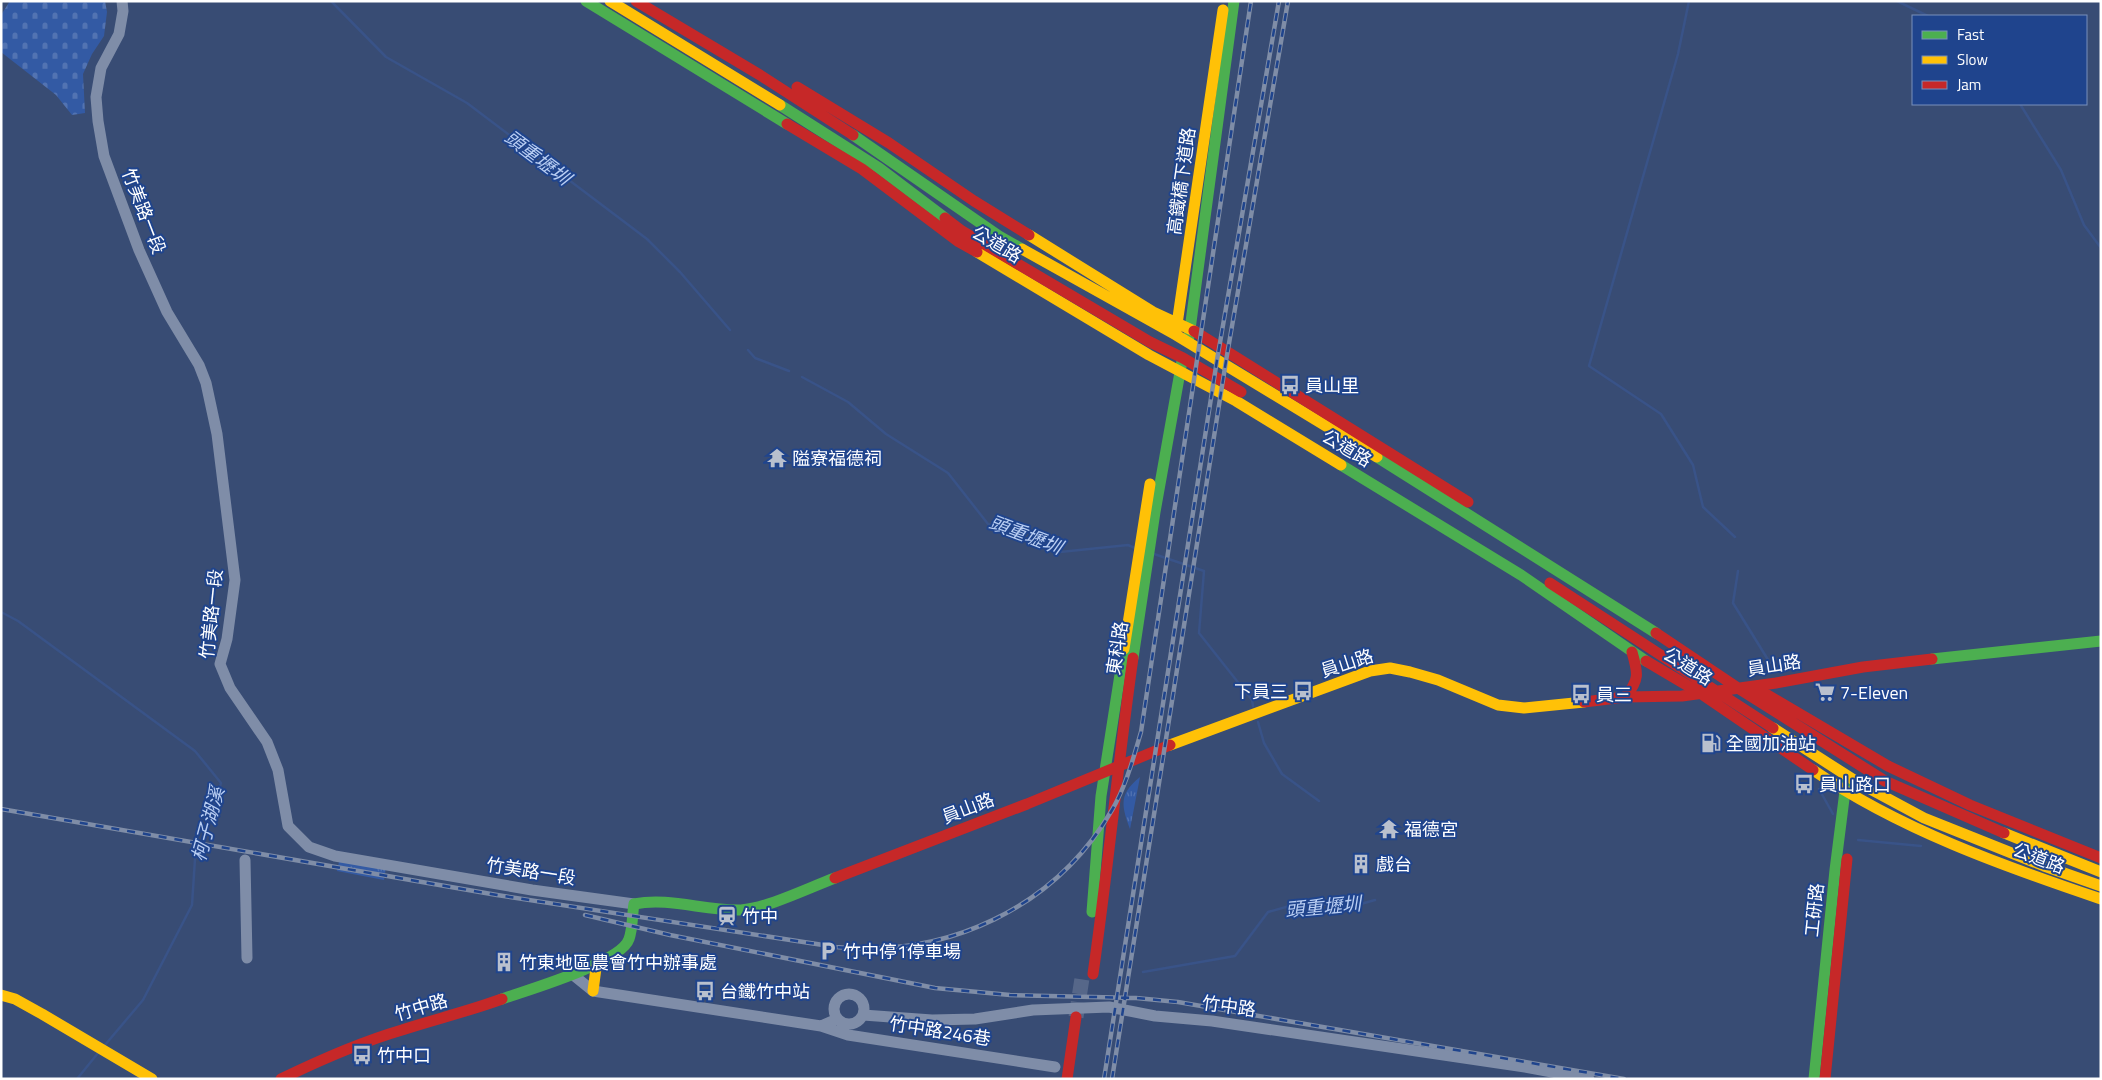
<svg xmlns="http://www.w3.org/2000/svg" width="2102" height="1080" viewBox="0 0 2102 1080" font-family="'Titillium Web','Noto Sans TC',sans-serif">
	<defs>
		<pattern id="cemetery-stones" width="16" height="16" patternUnits="userSpaceOnUse" patternTransform="scale(1.25)"><rect width="16" height="16" fill="#335aa4"/><path d="M2 7V4a2 2 0 0 1 4 0v3zM10 15v-3a2 2 0 0 1 4 0v3z" fill="#5273b2"/></pattern>
		<pattern id="park-tufts" width="24" height="20" patternUnits="userSpaceOnUse" patternTransform="scale(1.25)"><rect width="24" height="20" fill="#335aa4"/><path d="M3 7l-1-3M5 7V3M7 7l1-3M15 17l-1-3M17 17v-4M19 17l1-3" fill="none" stroke="#5273b2"/></pattern>
	</defs>
	<rect width="100%" height="100%" fill="#384c74"/>
	<path fill="url(#cemetery-stones)" d="M10,1H105L107,12L104,36L92,54L83,74L85,113L72,115L56,95L1,52V15Z"/>
	<path fill="url(#park-tufts)" d="M1140,777L1130,829C1121,805 1119,794 1140,777Z
		M341,853L387,861L384,880L337,871Z"/>
	<g fill="none" stroke-linecap="round" stroke-linejoin="round">
		<path stroke="#395388" stroke-width="2.5" d="M331,1L386,57L467,103L647,239L680,272L730,330
			M1689,1L1678,54L1589,366L1661,414L1693,465L1703,507L1735,537
			M1897,1L1928,16
			M2020,104L2061,170L2084,225L2101,248
			M748,350L755,358L789,371
			M802,377L848,402L886,434L948,473L988,524L1060,552L1128,545L1135,548
			M1154,554L1204,571L1199,633L1252,700L1253,706
			M1738,571L1733,603L1770,663
			M1,612L18,621L195,751L221,783L208,826L195,859L192,905L143,1000L105,1045
			M1258,722L1264,743L1282,774L1319,801
			M1819,789L1833,814
			M1858,840L1921,846
			M1143,972L1235,956L1268,912L1293,905L1318,904L1350,907L1375,900
			M77,1079L98,1053"/>
		<path stroke="#566789" stroke-width="15" stroke-dasharray="15 8" stroke-linecap="butt" d="M1076,1017L1083,972"/>
		<path stroke="#7f8da8" stroke-width="11" d="M122,1L123,11L119,34L101,68L96,97L98,121L104,156L139,250L167,312L199,365L206,383L217,434L235,580L227,639L220,664L230,688L267,742L278,770L288,826L309,847L335,856L532,890L634,904
			M245,860L247,958
			M572,974L593,991L821,1026L837,1019
			M834 1009a15 15 0 1 1 30 0a15 15 0 1 1-30 0Z
			M863,1015L932,1020L975,1019L1033,1010L1109,1007L1155,1016L1212,1021L1525,1067L1589,1079
			M821,1026L848,1035L1055,1067"/>
		<path stroke="#4caf50" stroke-width="11" d="M586,1L787,124
			M780,105L879,168L945,218
			M853,135L999,236L1022,249
			M1189,337L1234,1
			M1377,457L1656,633
			M1341,465L1521,575L1646,661
			M1133,658L1155,512L1182,361
			M1932,659L2101,641
			M1092,912L1101,796L1124,649
			M502,999C527,990 621,963 629,939C633,928 632,915 634,904C670,897 704,911 741,910C768,908 808,888 835,878
			M1814,1079L1835,870L1846,783"/>
		<path stroke="#ffc107" stroke-width="11" d="M610,1L780,105
			M1029,235L1153,312L1194,331
			M1022,249L1176,335L1377,457
			M977,252L1149,355L1236,401L1341,465
			M1176,331L1223,10
			M1124,649L1150,484
			M1773,728L1857,782L1924,818L2044,866L2101,886
			M1170,745L1370,671L1390,668L1410,672L1438,680L1498,705L1524,708L1584,702
			M1813,770C1899,829 2003,866 2101,899
			M2004,833L2101,872
			M593,991L596,968L601,963
			M1,995L15,999L42,1014L152,1079"/>
		<path stroke="#c62828" stroke-width="11" d="M636,1L760,75L853,135
			M797,87L889,143L974,201L1029,235
			M787,124L862,169L959,242L977,252
			M945,218L962,231L1150,342L1183,358L1241,392
			M1194,331L1468,502
			M1550,583L1773,728
			M1656,633L1738,688L1885,781L2004,833
			M1646,661L1700,693L1813,770
			M1754,687L1888,766L1970,805L2101,858
			M1625,697C1640,680 1638,673 1632,652
			M1584,702L1625,697L1682,696L1776,683L1863,667L1932,659
			M835,878L1027,804L1170,745
			M1093,974C1108,869 1118,763 1133,658
			M281,1079C320,1060 361,1042 402,1030C436,1019 469,1011 502,999
			M1067,1079L1076,1017
			M1825,1079L1847,859"/>
		<defs>
			<path id="rail" d="M1,809L497,895L836,947C947,958 1055,908 1112,810C1126,786 1133,759 1141,732L1251,1
				M585,915L670,935L935,988L1010,995L1136,998L1178,1002L1624,1079
				M1104,1079L1217,360L1279,1
				M1112,1079L1226,361L1288,1"/>
		</defs>
		<use href="#rail" stroke="#7f8da7" stroke-width="4.5"/>
		<use href="#rail" stroke="#1f448d" stroke-width="2.5" stroke-dasharray="8" stroke-linecap="butt"/>
	</g>
	<defs>
		<symbol id="bus-bare" viewBox="-9 -9 18 18"><path d="M-5-6H5V4H4V6H2V4H-2V6H-4V4H-5ZM-3.5-4V0h7V-4ZM-3.5 1.2v1.5H-2V1.2ZM2 1.2v1.5H3.5V1.2Z" fill="#b9c0ce" stroke="#1f448d" stroke-width="2.5" paint-order="stroke"/></symbol>
		<symbol id="temple-bare" viewBox="-9 -9 18 18"><path d="M0-6L5-2H3V0L6.5 2.5H4V6H1.5V3h-3V6H-4V2.5H-6.5L-3 0V-2H-5Z" fill="#b9c0ce" stroke="#1f448d" stroke-width="2.5" paint-order="stroke"/></symbol>
		<symbol id="supermarket-bare" viewBox="-9 -9 18 18"><path d="M-6-5.5h2.5l.6 2H6L4.5 2H-2.5L-4.4-4H-6ZM-1.5 3.2a1.3 1.3 0 1 0 .1 0ZM3 3.2a1.3 1.3 0 1 0 .1 0Z" fill="#b9c0ce" stroke="#1f448d" stroke-width="2.5" paint-order="stroke"/></symbol>
		<symbol id="fuel-bare" viewBox="-9 -9 18 18"><path d="M-5.5-6h7V0h2V4h1.3V-2.5L3-4.5l.8-.8L6-3V5H2.5V1h-1V6h-7ZM-4.2-4.7v3.2H.2V-4.7Z" fill="#b9c0ce" stroke="#1f448d" stroke-width="2.5" paint-order="stroke"/></symbol>
		<symbol id="building-bare" viewBox="-9 -9 18 18"><path d="M-4-6H4V6H1V3H-1V6H-4ZM-2.5-4.3h1.7v1.8h-1.7ZM.8-4.3h1.7v1.8H.8ZM-2.5-1h1.7V.8h-1.7ZM.8-1h1.7V.8H.8Z" fill="#b9c0ce" stroke="#1f448d" stroke-width="2.5" paint-order="stroke"/></symbol>
		<symbol id="station-bare" viewBox="-9 -9 18 18"><path d="M-3-6H3Q5-6 5-4V2Q5 4 3 4L4.5 6H3L1.5 4h-3L-3 6H-4.5L-3 4Q-5 4-5 2V-4Q-5-6-3-6ZM-3.5-4v3h7v-3ZM-3.5 1v1.5H-2V1ZM2 1v1.5H3.5V1Z" fill="#b9c0ce" stroke="#1f448d" stroke-width="2.5" paint-order="stroke"/></symbol>
		<symbol id="parking-bare" viewBox="-9 -9 18 18"><path d="M-3.5-5.5H1a3.5 3.5 0 0 1 0 7H-1V5.5H-3.5ZM-1-3.4V-.6H.8a1.4 1.4 0 0 0 0-2.8Z" fill="#b9c0ce" stroke="#1f448d" stroke-width="2.5" paint-order="stroke"/></symbol>
	</defs>
	<g fill-rule="evenodd">
		<use href="#bus-bare" x="1276" y="371" width="28" height="28"/>
		<use href="#temple-bare" x="763" y="444" width="28" height="28"/>
		<use href="#bus-bare" x="1289" y="677" width="28" height="28"/>
		<use href="#supermarket-bare" x="1811" y="678" width="28" height="28"/>
		<use href="#bus-bare" x="1567" y="680" width="28" height="28"/>
		<use href="#fuel-bare" x="1697" y="729" width="28" height="28"/>
		<use href="#bus-bare" x="1790" y="770" width="28" height="28"/>
		<use href="#temple-bare" x="1375" y="815" width="28" height="28"/>
		<use href="#building-bare" x="1347" y="850" width="28" height="28"/>
		<use href="#station-bare" x="713" y="902" width="28" height="28"/>
		<use href="#parking-bare" x="814" y="937" width="28" height="28"/>
		<use href="#building-bare" x="490" y="948" width="28" height="28"/>
		<use href="#bus-bare" x="691" y="977" width="28" height="28"/>
		<use href="#bus-bare" x="348" y="1041" width="28" height="28"/>
	</g>
	<g text-anchor="middle" dominant-baseline="central" stroke-width="4" stroke-linejoin="round" paint-order="stroke">
		<g font-size="18" fill="#fff" stroke="#1f448d">
			<text transform="translate(1181 181) rotate(-82)">高鐵橋下道路</text>
			<text transform="translate(144 211) rotate(69)">竹美路一段</text>
			<text transform="translate(997 244) rotate(31)">公道路</text>
			<text transform="translate(1347 448) rotate(31)">公道路</text>
			<text transform="translate(211 614) rotate(-84)">竹美路一段</text>
			<text transform="translate(1117 648) rotate(-81)">東科路</text>
			<text transform="translate(1347 663) rotate(-18)">員山路</text>
			<text transform="translate(1774 665) rotate(-9)">員山路</text>
			<text transform="translate(1688 666) rotate(32)">公道路</text>
			<text transform="translate(968 808) rotate(-21)">員山路</text>
			<text transform="translate(2039 858) rotate(21)">公道路</text>
			<text transform="translate(531 871) rotate(9)">竹美路一段</text>
			<text transform="translate(1814 910) rotate(-84)">工研路</text>
			<text transform="translate(1229 1006) rotate(8)">竹中路</text>
			<text transform="translate(421 1007) rotate(-16)">竹中路</text>
			<text transform="translate(940 1031) rotate(9)">竹中路246巷</text>
		</g>
		<g font-size="18" fill="#fff" stroke="#1f448d" text-anchor="start">
			<text x="1305" y="385">員山里</text>
			<text x="792" y="458">隘寮福德祠</text>
			<text x="1288" y="691" text-anchor="end">下員三</text>
			<text x="1840" y="692">7-Eleven</text>
			<text x="1596" y="694">員三</text>
			<text x="1726" y="743">全國加油站</text>
			<text x="1819" y="784">員山路口</text>
			<text x="1404" y="829">福德宮</text>
			<text x="1376" y="864">戲台</text>
			<text x="742" y="916">竹中</text>
			<text x="843" y="951">竹中停1停車場</text>
			<text x="519" y="962">竹東地區農會竹中辦事處</text>
			<text x="720" y="991">台鐵竹中站</text>
			<text x="377" y="1055">竹中口</text>
		</g>
		<g font-size="19" font-style="italic" fill="#b9cef3" stroke="#1f448d">
			<text transform="translate(538 157) rotate(37)">頭重壢圳</text>
			<text transform="translate(1026 534) rotate(21)">頭重壢圳</text>
			<text transform="translate(207 824) rotate(-75)">柯子湖溪</text>
			<text transform="translate(1323 906) rotate(-5)">頭重壢圳</text>
		</g>
	</g>
	<rect width="2102" height="1080" fill="none" stroke="#ffffff" stroke-width="5"/>
	<rect x="1912" y="15" width="175" height="90" fill="#1f448d" stroke="#798fbb"/>
	<rect x="1922" y="31" width="25" height="8" fill="#4caf50" stroke="#798fbb"/>
	<text x="1957" y="40" font-size="15" fill="#ffffff">Fast</text>
	<rect x="1922" y="56" width="25" height="8" fill="#ffc107" stroke="#798fbb"/>
	<text x="1957" y="65" font-size="15" fill="#ffffff">Slow</text>
	<rect x="1922" y="81" width="25" height="8" fill="#c62828" stroke="#798fbb"/>
	<text x="1957" y="90" font-size="15" fill="#ffffff">Jam</text>
</svg>
